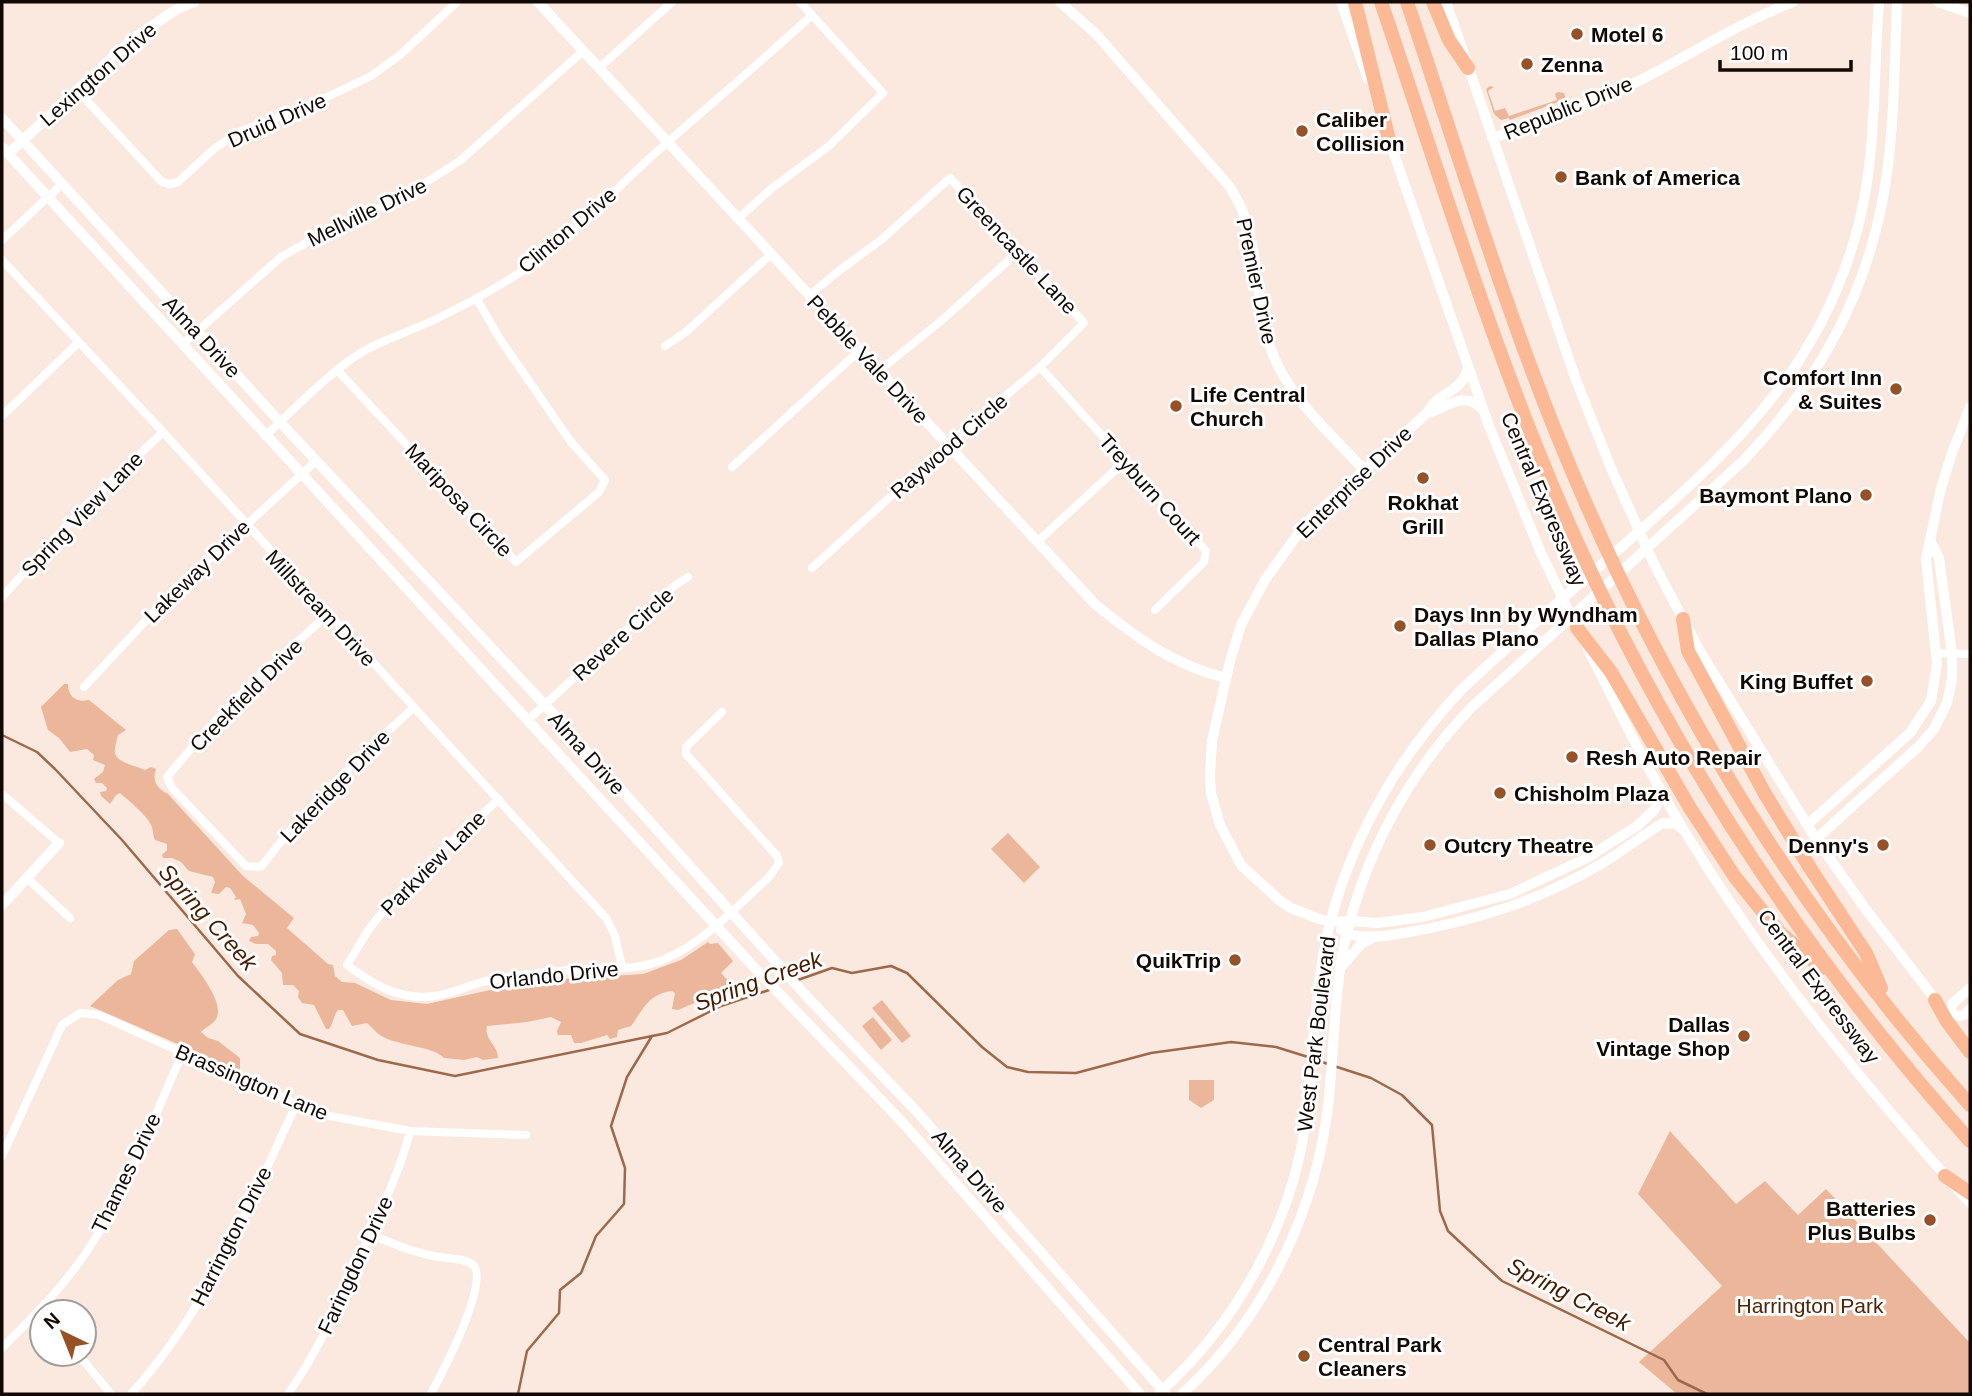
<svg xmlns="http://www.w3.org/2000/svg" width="1972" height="1396" viewBox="0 0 1972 1396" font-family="Arial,sans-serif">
	<rect width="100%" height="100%" fill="#fbe9df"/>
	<path fill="#ebb69a" d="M1490,86L1494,87L1488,91L1495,111L1505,108L1509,116L1557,100L1555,94L1558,92L1564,93L1566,99L1510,120L1509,118L1501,120L1494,114L1486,89Z
		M64,684H68C68,697 77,703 89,700L126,730L118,735C117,740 114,748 115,753C117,763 137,766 145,770L151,767L156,769C152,782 157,788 168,794L243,876L294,918L287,928L328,964L333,965L335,976L342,982L355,983L391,1000L427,1004L530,981L643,974L681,960L708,942L710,944L718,943L733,961L721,973L736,989L723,996L699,1001L678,1010L672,1009L675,993L672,991C648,994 643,1010 631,1026L618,1030L617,1037L610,1039L607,1035L581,1043H574L571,1035H558L557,1031L561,1022L551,1017L527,1022L487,1026C484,1040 498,1045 498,1058L483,1060L477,1057L464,1060L444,1058C434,1046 396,1046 380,1035C375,1032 372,1027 367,1023L352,1026L343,1010H338C333,1016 334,1023 329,1029H326L314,1005L302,1003L298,997L299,991L293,985H283L282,973L271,960L272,956L276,955V951L268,944H256L249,941L251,937L258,936L259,933L253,925L242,923L246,914L240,899L234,900L236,897L230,888L226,887L219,894L211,893L215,882L213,877L189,871L181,862L172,858H163L162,855L167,850V844L155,840C152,834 154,829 150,823C146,815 127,799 120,793L116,795L110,804L101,796L100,792L106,791L107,788L102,783H96L94,779L103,772L105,765L93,760L94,755L87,749L70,752L59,738L48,730L41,707Z
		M1008,833L1040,867L1024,883L991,849Z
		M177,929L195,954L192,962C201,974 223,1002 217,1017C215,1024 205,1027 201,1032L208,1038L218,1041L240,1058V1071L90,1006L118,980L131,974L134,961L169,930Z
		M882,1000L911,1036L902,1043L872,1008Z
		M873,1017L892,1040L881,1050L862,1026Z
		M1189,1080H1214V1100L1201,1108L1189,1100Z
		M1670,1131L1736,1204L1765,1181L1798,1215L1826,1189L1970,1343V1394H1677L1639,1362L1722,1286L1638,1194Z"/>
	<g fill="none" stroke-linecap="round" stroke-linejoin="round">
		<path stroke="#9e694b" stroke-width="2.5" d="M2,735L37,752L55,769L122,840L238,976L300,1034L378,1060L455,1076L667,1033L721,1006L769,990
			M795,981L832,968L852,973L891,966L907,973L982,1047L1007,1067L1028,1072L1076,1073L1151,1053L1231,1042L1276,1047L1308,1057
			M1314,1059L1328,1064
			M1334,1066L1371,1078L1402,1095L1432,1125L1440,1211L1448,1231L1502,1281L1664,1360L1678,1380L1707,1394
			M518,1394L527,1351L559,1313L560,1290L581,1273L596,1236L624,1204L625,1168L611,1126L627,1077L652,1036"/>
		<path stroke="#fff" stroke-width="8" d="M599,68L672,2
			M77,90L162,182L170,184L178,182L215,148L241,131L306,107L371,76L400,55L457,2
			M739,218L772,188L829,146L883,93L800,2
			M2,240L62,184
			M2,260L163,432L606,918L615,936L622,967
			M810,295L836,273L881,240L950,178L1084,323L1040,367L947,445L812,568
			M183,344L281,257L318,236L403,197L461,160L583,51
			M665,346L686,332L771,254
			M1040,367L1206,551L1204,562L1155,610
			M338,371L516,562L599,492L605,480L571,442L500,339L476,298
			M879,371L941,321L1019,251
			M2,416L79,342
			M265,436C295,409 328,373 362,352C384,339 411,331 434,320C469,303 504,285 535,262C584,226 623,180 669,141C717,99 765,58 812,15
			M732,467L860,350
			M1037,542L1125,461
			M2,597L81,510L163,432
			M327,615L251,684L207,730L167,777L172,788L246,866L261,867C306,807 359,758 413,708
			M1936,653L1970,654
			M84,687L167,598L316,461
			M528,720L674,586L688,577
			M2,794L59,843
			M499,799C455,839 409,877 373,924C363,937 356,951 347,965C371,983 394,997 424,997C446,997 465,986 486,981C515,975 546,971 576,970C605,968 638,971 665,959C705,942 737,906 769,877L779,863L777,856L686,754V747L722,712
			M27,878L70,918
			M2,1156L62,1025L80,1013L99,1015L319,1114L410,1131L526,1135
			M370,1234C396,1245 419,1255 447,1258C455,1259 467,1259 473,1265C491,1281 441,1375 431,1394
			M2,1348C35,1315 68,1282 93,1242C130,1184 154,1116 183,1052
			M78,1354L111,1394
			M131,1394C208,1309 248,1207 296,1105
			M288,1394C322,1346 345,1290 369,1236C385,1201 401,1168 410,1131"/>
		<path stroke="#fff" stroke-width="10" d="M538,2L1095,604C1135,637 1175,666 1226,678
			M1060,2L1096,34L1230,187C1235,196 1241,205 1244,215C1261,261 1255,312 1274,357C1291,399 1334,437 1364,470
			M1341,2L1368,79
			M1446,2L1576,380L1611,468L1654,564L1701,653L1816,839L1864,907L1938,1003
			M1938,2L1970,13
			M2,118L280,422L545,705L810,1000L918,1113L1166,1394
			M1387,134L1489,426L1541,553L1574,622
			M1492,138C1536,123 1580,109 1622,89C1680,62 1733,25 1793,2
			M2,147L753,966L904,1124L1140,1394
			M8,154L131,40L177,9L194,2
			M1468,367C1462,394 1439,390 1427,413L1305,524L1265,580L1241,625L1230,661L1212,741L1210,776L1211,793L1220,825L1241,865L1279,900L1291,908L1319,919L1331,922L1350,921L1377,923L1423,917L1510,894L1587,858L1637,826L1654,810L1660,800V789
			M1427,413C1447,408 1463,390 1481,408
			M1588,649C1619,711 1649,773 1685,832C1767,966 1865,1087 1970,1203
			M1807,825L1910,733L1931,701L1937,664L1926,559L1941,488L1952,453L1970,407
			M1816,839L1918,747L1934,729L1947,703L1952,679V654L1939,558L1931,542
			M2,905L59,843
			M1341,930C1356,941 1387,936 1404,933C1475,921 1538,901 1601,864C1622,852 1642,835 1663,823L1676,824L1684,830
			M1342,966L1361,944L1374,937
			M1970,988L1953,1003L1949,1017L1964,1015L1970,1009
			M1159,1393C1237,1324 1293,1222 1306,1118C1314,1053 1314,987 1330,923C1353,835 1400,756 1461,690C1520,634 1582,582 1643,528C1745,437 1824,360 1859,223C1877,151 1873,75 1879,2
			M1182,1394C1265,1319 1318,1208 1329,1097C1334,1048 1334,999 1343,950C1362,859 1408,772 1473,706L1743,461C1813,388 1863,303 1882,203C1895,137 1894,68 1897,2"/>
		<path stroke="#fbb995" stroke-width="14" d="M1355,2L1389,140
			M1381,2C1435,161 1485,324 1550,480C1651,722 1795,945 1970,1141
			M1407,2C1456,146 1500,294 1557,435C1656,680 1794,908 1970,1105
			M1433,2L1449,40L1468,68
			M1683,619L1688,651L1765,794L1812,871L1866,953L1881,988
			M1577,628L1611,672L1690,808L1735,877L1780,933L1822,968
			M1935,1000L1946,1020L1970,1052
			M1945,1176L1970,1193"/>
	</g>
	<g fill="#965126" stroke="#fff" stroke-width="2.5">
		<circle cx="1577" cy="34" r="7"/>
		<circle cx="1527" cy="64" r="7"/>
		<circle cx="1302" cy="131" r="7"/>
		<circle cx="1561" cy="177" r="7"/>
		<circle cx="1896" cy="389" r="7"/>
		<circle cx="1176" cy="406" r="7"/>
		<circle cx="1423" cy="478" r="7"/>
		<circle cx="1866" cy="495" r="7"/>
		<circle cx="1400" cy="626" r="7"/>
		<circle cx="1867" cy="681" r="7"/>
		<circle cx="1572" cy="757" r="7"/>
		<circle cx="1500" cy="793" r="7"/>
		<circle cx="1430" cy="845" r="7"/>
		<circle cx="1883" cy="845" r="7"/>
		<circle cx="1235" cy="960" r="7"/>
		<circle cx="1744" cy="1036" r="7"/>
		<circle cx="1930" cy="1220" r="7"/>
		<circle cx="1304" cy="1356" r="7"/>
	</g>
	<g text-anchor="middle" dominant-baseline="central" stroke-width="6" stroke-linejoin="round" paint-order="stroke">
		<g font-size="21" font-weight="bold" fill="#120905" stroke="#fff" text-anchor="start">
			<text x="1591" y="34">Motel 6</text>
			<text x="1541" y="64">Zenna</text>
			<text x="1316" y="119">Caliber<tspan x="1316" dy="24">Collision</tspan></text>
			<text x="1575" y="177">Bank of America</text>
			<text x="1882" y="377" text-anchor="end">Comfort Inn<tspan x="1882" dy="24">&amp; Suites</tspan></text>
			<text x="1190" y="394">Life Central<tspan x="1190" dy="24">Church</tspan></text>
			<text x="1852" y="495" text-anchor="end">Baymont Plano</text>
			<text x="1423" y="502" text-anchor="middle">Rokhat<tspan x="1423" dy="24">Grill</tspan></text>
			<text x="1414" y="614">Days Inn by Wyndham<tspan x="1414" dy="24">Dallas Plano</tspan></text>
			<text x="1853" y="681" text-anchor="end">King Buffet</text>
			<text x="1586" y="757">Resh Auto Repair</text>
			<text x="1514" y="793">Chisholm Plaza</text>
			<text x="1444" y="845">Outcry Theatre</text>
			<text x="1869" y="845" text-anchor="end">Denny's</text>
			<text x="1221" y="960" text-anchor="end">QuikTrip</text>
			<text x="1730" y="1024" text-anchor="end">Dallas<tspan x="1730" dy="24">Vintage Shop</tspan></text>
			<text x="1916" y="1208" text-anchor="end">Batteries<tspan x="1916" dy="24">Plus Bulbs</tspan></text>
			<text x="1318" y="1344">Central Park<tspan x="1318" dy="24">Cleaners</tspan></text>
		</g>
		<g font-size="21" fill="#120905" stroke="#fff">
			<text transform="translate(98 74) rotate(-41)">Lexington Drive</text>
			<text transform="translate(1568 108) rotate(-22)">Republic Drive</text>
			<text transform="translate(277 120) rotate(-24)">Druid Drive</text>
			<text transform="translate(367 212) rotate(-26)">Mellville Drive</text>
			<text transform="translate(567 230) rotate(-40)">Clinton Drive</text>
			<text transform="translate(1017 250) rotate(47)">Greencastle Lane</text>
			<text transform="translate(1257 281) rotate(78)">Premier Drive</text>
			<text transform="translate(202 337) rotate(47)">Alma Drive</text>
			<text transform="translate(868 359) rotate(47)">Pebble Vale Drive</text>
			<text transform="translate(949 446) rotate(-41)">Raywood Circle</text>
			<text transform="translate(1354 482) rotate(-44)">Enterprise Drive</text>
			<text transform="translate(1150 489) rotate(48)">Treyburn Court</text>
			<text transform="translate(1544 499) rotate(67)">Central Expressway</text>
			<text transform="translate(459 500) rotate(47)">Mariposa Circle</text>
			<text transform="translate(82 514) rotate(-46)">Spring View Lane</text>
			<text transform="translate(197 571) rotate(-44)">Lakeway Drive</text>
			<text transform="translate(321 608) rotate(47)">Millstream Drive</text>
			<text transform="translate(623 634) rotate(-42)">Revere Circle</text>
			<text transform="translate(246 695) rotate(-45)">Creekfield Drive</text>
			<text transform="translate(587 753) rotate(48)">Alma Drive</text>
			<text transform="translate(335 786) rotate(-46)">Lakeridge Drive</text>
			<text transform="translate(433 863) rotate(-45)">Parkview Lane</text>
			<text transform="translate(554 975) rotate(-6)">Orlando Drive</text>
			<text transform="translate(1819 986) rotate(53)">Central Expressway</text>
			<text transform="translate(1316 1034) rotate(-83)">West Park Boulevard</text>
			<text transform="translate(252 1082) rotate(23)">Brassington Lane</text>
			<text transform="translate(970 1171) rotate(49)">Alma Drive</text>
			<text transform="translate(126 1173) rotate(-64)">Thames Drive</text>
			<text transform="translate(231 1236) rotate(-63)">Harrington Drive</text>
			<text transform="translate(355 1265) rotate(-65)">Faringdon Drive</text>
		</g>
		<g font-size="21" fill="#512404" stroke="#fff">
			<text x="1810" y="1305">Harrington Park</text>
		</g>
		<g font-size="23" font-style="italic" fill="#471b00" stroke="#fff">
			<text transform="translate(208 917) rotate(48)">Spring Creek</text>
			<text transform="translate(758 981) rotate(-20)">Spring Creek</text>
			<text transform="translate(1569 1294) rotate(27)">Spring Creek</text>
		</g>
	</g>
	<rect width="1972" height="1396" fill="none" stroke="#120905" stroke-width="7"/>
	<g transform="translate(63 1333) rotate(317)"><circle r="33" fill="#ffffff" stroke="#a09d9b" stroke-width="2"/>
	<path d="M0-5L12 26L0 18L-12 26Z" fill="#965126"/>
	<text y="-10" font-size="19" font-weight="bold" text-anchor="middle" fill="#120905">N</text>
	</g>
	<path d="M1720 60v10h131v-10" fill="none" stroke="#120905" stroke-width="3.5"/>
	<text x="1730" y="60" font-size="21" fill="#120905" stroke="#ffffff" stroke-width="5" paint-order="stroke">100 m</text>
</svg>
